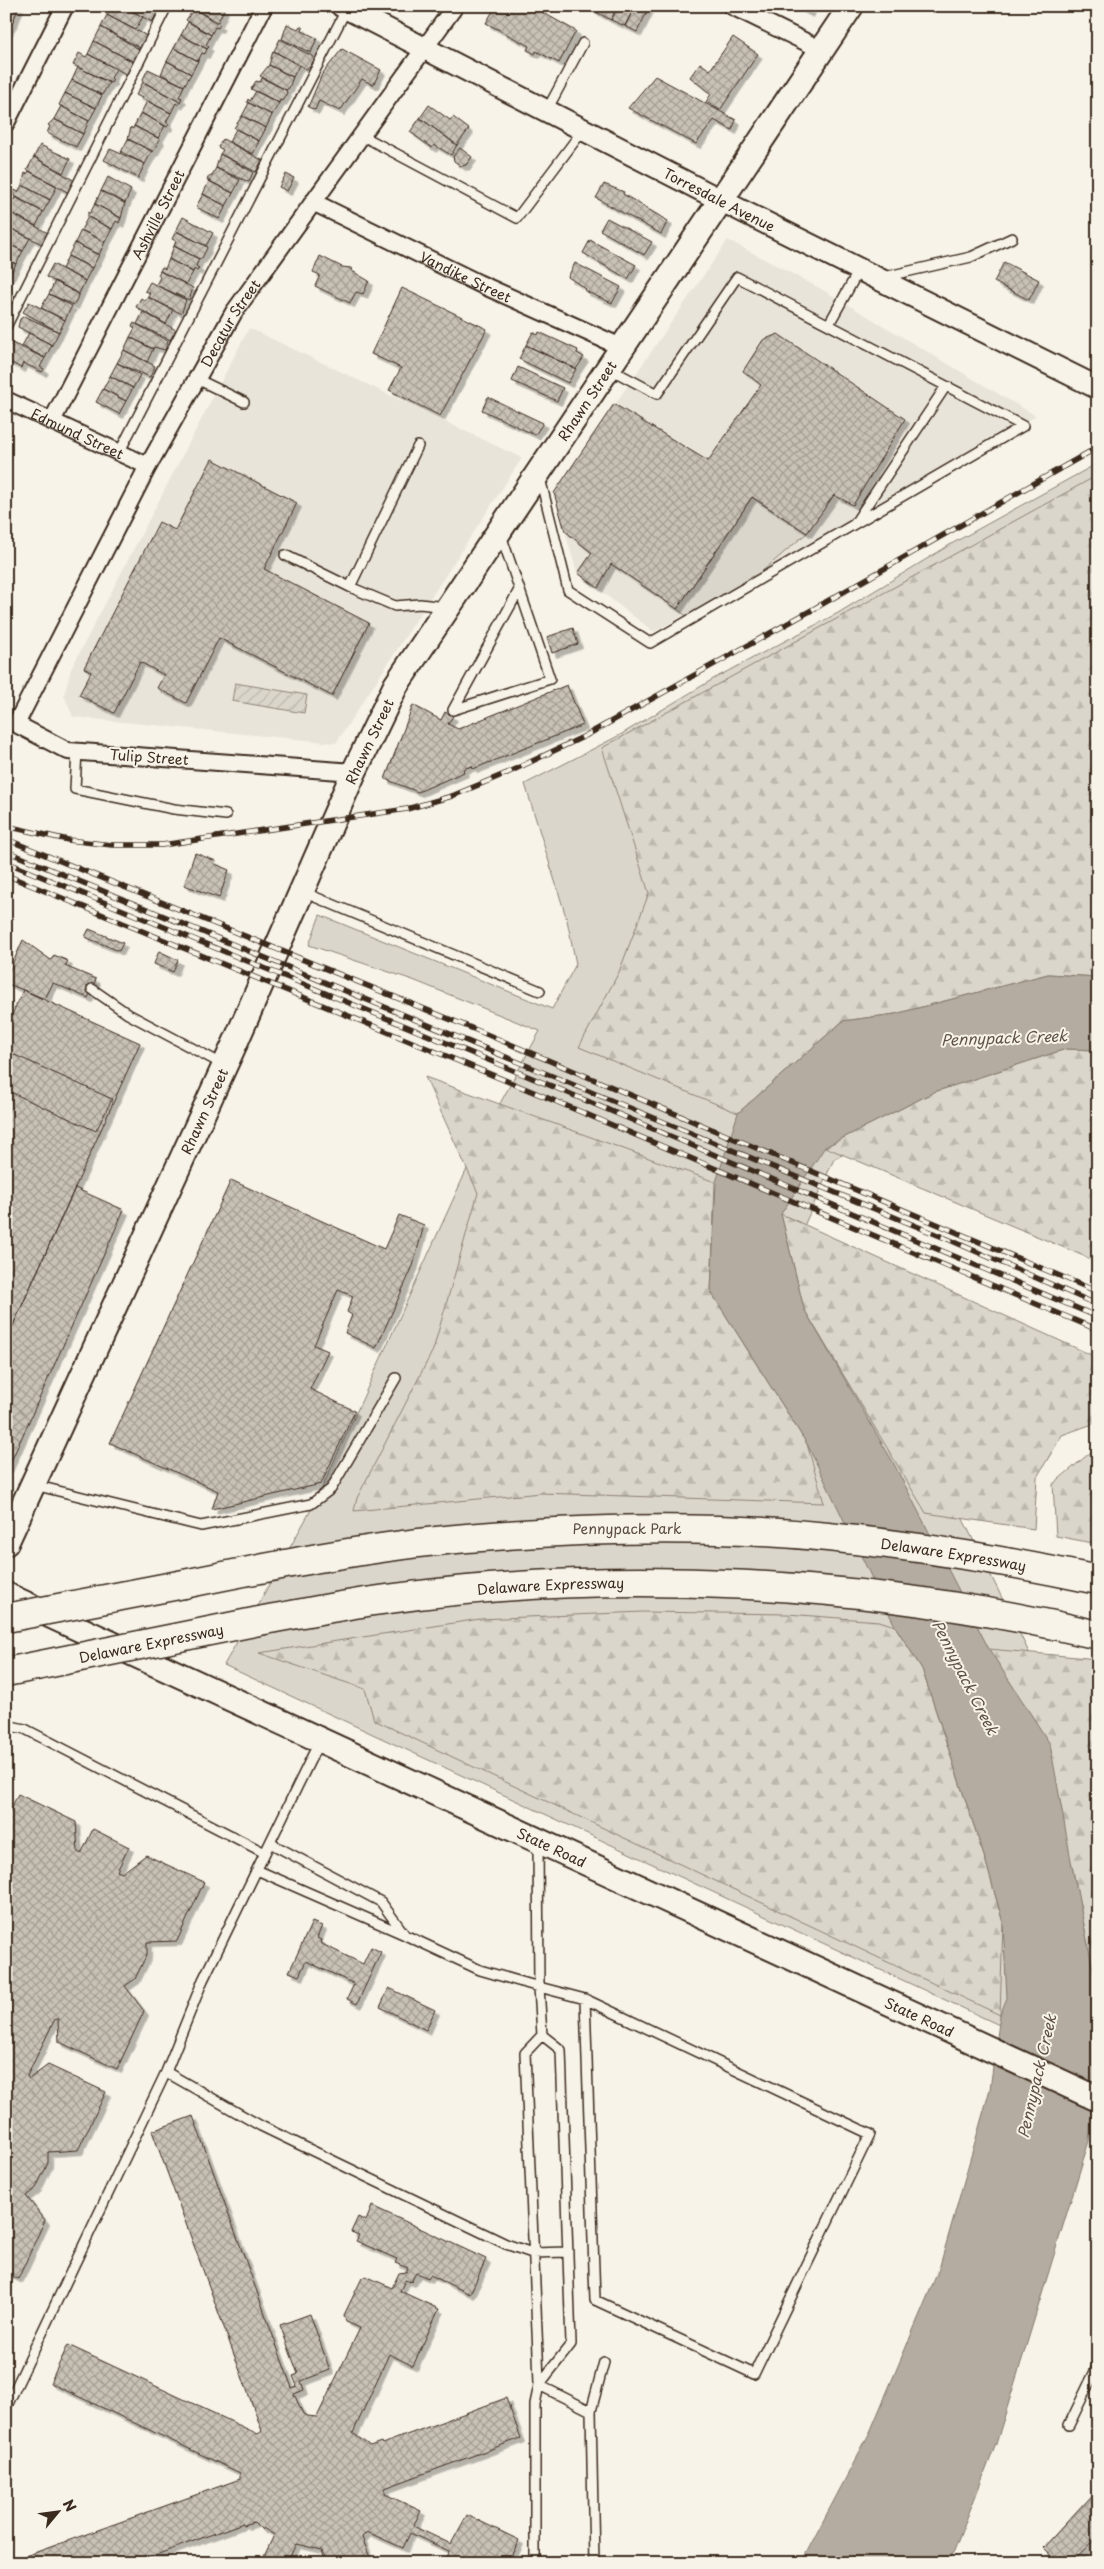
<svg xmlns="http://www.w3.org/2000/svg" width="1104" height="2569" viewBox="0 0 1104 2569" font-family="'Playpen Sans',sans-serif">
	<defs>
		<pattern id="forest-firs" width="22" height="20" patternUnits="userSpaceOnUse" patternTransform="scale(1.25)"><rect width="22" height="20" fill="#dbd6cb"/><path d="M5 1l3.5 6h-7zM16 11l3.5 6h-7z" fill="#bdb8ae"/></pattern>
		<pattern id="garden-furrows" width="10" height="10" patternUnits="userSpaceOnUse" patternTransform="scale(1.25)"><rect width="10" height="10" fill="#dbd6cb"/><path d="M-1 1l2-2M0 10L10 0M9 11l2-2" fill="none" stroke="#bdb8ae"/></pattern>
		<pattern id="building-cross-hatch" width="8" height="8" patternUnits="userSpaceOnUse" patternTransform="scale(1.25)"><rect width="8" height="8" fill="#c8c1b6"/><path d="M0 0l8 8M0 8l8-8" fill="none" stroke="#a49d93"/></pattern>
		<filter id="shadow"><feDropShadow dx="4.5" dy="4.5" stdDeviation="0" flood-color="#0004"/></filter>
	</defs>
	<rect width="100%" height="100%" fill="#f7f3e8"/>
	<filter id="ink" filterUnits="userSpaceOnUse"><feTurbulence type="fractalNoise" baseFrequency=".02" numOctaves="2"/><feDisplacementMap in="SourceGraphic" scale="10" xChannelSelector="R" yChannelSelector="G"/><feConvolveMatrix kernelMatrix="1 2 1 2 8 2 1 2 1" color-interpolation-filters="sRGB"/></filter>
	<g filter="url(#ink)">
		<path fill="#e9e4d9" d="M728,240L823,290L1036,416L654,632L577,573L554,493Z
			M249,328L522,458L336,743L73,717L64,695L71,669Z"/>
		<path fill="#dbd6cb" stroke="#8b8074" d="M1098,463V1085L954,1101L834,1159L795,1246L944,1481L1060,1715L1098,1849L1096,2070L224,1665L316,1501L482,1136L540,1031L413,980L309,945L320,915L552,1009L576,964L567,920L525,784L620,735L715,678L838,613L953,543Z
			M752,497L807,533L725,603L693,621L677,609Z"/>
		<path fill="url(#forest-firs)" stroke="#8b8074" d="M1098,475V977L1048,974L895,1014L843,1021L738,1113L579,1047L619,972L649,893L602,748Z
			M1066,1049L1098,1050V1262L825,1147L934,1092Z
			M425,1077L715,1182L711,1292L807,1444L824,1503L541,1493L354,1511L357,1498L433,1350L478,1193Z
			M781,1214L1098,1358V1422L1062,1435L1037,1477L1034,1529L926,1513L804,1309Z
			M1098,1450V1544L1056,1536L1053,1484L1091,1452Z
			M643,1612L787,1614L879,1621L895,1626L922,1669L986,1862L1003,1923L1000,2015L374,1720L365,1689L259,1653L480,1619Z
			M989,1649L1098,1659V2061L1096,1984L1072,1866Z"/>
		<path fill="url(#garden-furrows)" stroke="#8b8074" d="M235,683L307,695L304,713L232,701Z"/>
		<path fill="#b4aca0" stroke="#84786c" d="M1048,974L1098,977V1050L1066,1049L934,1092L825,1147L781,1214L804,1309L894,1464L989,1649L1050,1744L1072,1866L1096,1984L1097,2060L1089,2141L996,2444L954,2551L946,2563H801L870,2432L939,2269L990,2089L1000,2015L1007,1998L1003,1923L986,1862L922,1669L895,1626L807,1444L711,1292L716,1182L738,1113L843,1021L895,1014Z"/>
		<path fill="url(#building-cross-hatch)" stroke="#3b2a1e" filter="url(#shadow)" d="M6,6H19L14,19L6,15Z
			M111,6H123L143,17L135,30L107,15Z
			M123,6H152L159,10L152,22Z
			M196,6H219L224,9L218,22L194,9Z
			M491,6H531L576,31L559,63L536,51L535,54L527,50L529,46L486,23L494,9Z
			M586,6H602L598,13Z
			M602,6H618L611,20L598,13Z
			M618,6H635L625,26L611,20Z
			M635,6H650L637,32L625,26Z
			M795,6H812L809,13Z
			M194,9L220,25L218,28L215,27L211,35L186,20Z
			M6,15L14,19L7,32H6Z
			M107,15L149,37L142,49L101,27Z
			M188,22L211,35L206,45L209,47L207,49L181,35Z
			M287,24L298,29L300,26L303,28L302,31L317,38L311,53L282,39Z
			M101,27L142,51L136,63L94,41Z
			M181,35L207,49L205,54L202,53L198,61L174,48Z
			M733,37L758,54L720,110L706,102L711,94L690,77L700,63L710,70Z
			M280,39L312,56L314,60L310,67L306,69L274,51Z
			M94,41L133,62L130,71L126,74L88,54Z
			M174,48L198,61L191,74L167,61Z
			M342,49L381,70L373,85L362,79L340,111L319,101L315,110L308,107L322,74Z
			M273,51L299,65L293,77L269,65Z
			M79,53L86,57L88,54L116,69L111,78L113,80L111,83L73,65Z
			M167,61L191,74L184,86L161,74Z
			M269,65L293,77L289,88L286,90L260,76Z
			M78,67L109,83L102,95L72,80Z
			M148,69L184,86L179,97L182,98L180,102L142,81Z
			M655,76L736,120L732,130L714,120L696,144L628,108Z
			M262,78L286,90L287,93L282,101L280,100L279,103L251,89L256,81L260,82Z
			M72,80L102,95L96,108L65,93Z
			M143,82L180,102L178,105L176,103L171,113L136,95Z
			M256,91L279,103L272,115L247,102L248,99L250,101Z
			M65,93L96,108L89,121L59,105Z
			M147,101L171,113L166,122L169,124L167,127L141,113Z
			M249,103L272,115L266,128L242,116Z
			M429,105L450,120L453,117L469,129L457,145L420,118Z
			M61,106L89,121L83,134L54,119Z
			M141,113L165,126L158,138L134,126Z
			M242,116L266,128L259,141L234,128Z
			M420,118L457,145L451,155L434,145L432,148L410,132Z
			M54,119L83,134L76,147L47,133L50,126L48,125Z
			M134,126L160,139L153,152L128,139L131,127L133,129Z
			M236,129L259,141L253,154L229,142Z
			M128,139L152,151L145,164L121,152Z
			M223,139L262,160L256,172L220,154L223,150L218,147Z
			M40,145L70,159L63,173L34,157Z
			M460,148L472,157L466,165L461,166L454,161L453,156Z
			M110,149L145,164L138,178L104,160Z
			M220,154L253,172L249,182L216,168Z
			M34,157L75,181L69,193L27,170Z
			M216,168L240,180L233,193L207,180L209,176L211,177Z
			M29,171L57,186L50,200L22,185L25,173L27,174Z
			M286,174L294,178L287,191L279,187Z
			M108,177L131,190L125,203L101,191Z
			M209,181L233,193L226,206L203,194Z
			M604,184L624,192L623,194L668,221L661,234L596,198Z
			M22,185L50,200L43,212L13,195L15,190L18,192Z
			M101,191L125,203L121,218L95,204Z
			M203,194L226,206L219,219L196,207Z
			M6,196L14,200L15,197L43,212L36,226L6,210Z
			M95,204L121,218L119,223L116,221L112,229L88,217V212L90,213Z
			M7,211L48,233L42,244L6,226Z
			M88,217L112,229L105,242L81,230Z
			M183,217L213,233L206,246L176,231Z
			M607,218L652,242L644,255L600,230Z
			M6,226L30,238L23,251L6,243Z
			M81,230L105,242L99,255L75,243Z
			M176,231L206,246L207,248L202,258L199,259L174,246L176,241L172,239Z
			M590,240L636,265L628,279L583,253Z
			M6,243L23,251L16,264L6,259Z
			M75,243L99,255L92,268L68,256Z
			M174,246L199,259L196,266L199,268L197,271L194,269L193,272L169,259Z
			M68,256L92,268L85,281L62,269Z
			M320,256L342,267L351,268L352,271L369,281L363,294L356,292L350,303L315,286L320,275L313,272Z
			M6,259L16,264L9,277L6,276Z
			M169,259L193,272L186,284L160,271L162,267L165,269Z
			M1004,262L1039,280L1029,300L994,282Z
			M575,263L621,287L612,303L585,291L586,289L568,277Z
			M53,264L85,281L79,294L46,277Z
			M160,271L193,288L189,300L156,285L160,277L158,275Z
			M55,281L79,294L74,305L49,294Z
			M150,282L186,300L182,312L180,313L148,297L150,293L145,291Z
			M402,288L487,329L440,416L389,390L401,368L371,354Z
			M6,292L16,297L9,309L6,308Z
			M49,294L72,306L65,320L41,308Z
			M148,297L173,310L166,324L136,307L141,298L145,301Z
			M29,302L65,320L59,332L23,312Z
			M143,312L176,330L170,340L137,324Z
			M24,316L59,332L52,345L18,327L20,319Z
			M134,323L168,341L165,350L154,347L153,349L130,337L135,328L132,326Z
			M533,332L538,335L539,332L578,350L577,353L584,357L576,369L526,345Z
			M29,333L52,345L45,358L22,346Z
			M778,334L905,419L853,505L834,495L807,533L752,497L677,609L611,564L598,588L578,573L592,553L565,531L554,493L614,404L708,461L761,385L743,371L763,340Z
			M130,337L153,349L147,362L124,350Z
			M12,343L45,358L40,367L44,369L42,372L23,363L21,368L6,360V351Z
			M526,345L576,369L568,383L519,359Z
			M124,350L155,366L150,377L117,363Z
			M117,363L140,375L133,388L110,376Z
			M518,367L563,388L557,401L512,381Z
			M110,376L133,388L126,401L103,389Z
			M103,389L126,401L119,414L96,402Z
			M488,397L543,423L535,435L482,410Z
			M212,459L297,503L264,569L369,623L332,696L219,638L186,703L157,688L164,675L140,662L114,713L79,695L91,672L84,668L159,522L175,530Z
			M573,628L578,644L552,653L547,637Z
			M567,685L583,725L473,769L472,766L463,769L464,772L418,792L385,779L413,705L441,720L445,712L453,716L448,724L458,729Z
			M195,853L216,861L215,864L229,870L219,898L184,885Z
			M89,929L123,943L119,951L85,937Z
			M23,940L51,960L54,955L68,961L65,966L96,979L88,998L53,983L45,999L6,983V978Z
			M159,951L178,960L173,972L154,964Z
			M23,990L140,1043L6,1341V1028Z
			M6,1051L112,1099L96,1131L6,1090Z
			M231,1180L384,1249L399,1215L424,1225L413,1266L376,1348L345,1333L352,1315L347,1312L353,1296L338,1290L314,1345L328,1351L310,1389L355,1411L321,1484L212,1509L218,1491L110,1443Z
			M75,1188L124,1210L8,1468L6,1467V1341Z
			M18,1794L76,1822L78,1852L81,1854L93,1829L129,1847L117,1871L122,1873L146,1855L204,1882L177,1941L147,1942V1954L135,1979L125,1986L144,2011L117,2069L59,2042L58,2019H55L27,2076L29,2079L48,2065L106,2092L78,2150L48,2152V2163L36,2188L26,2196L45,2220L18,2279L6,2273V2002L9,1996L6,1995V1879L9,1876L6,1872V1819Z
			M312,1922L322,1926L317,1938L321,1940L320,1943L363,1964L371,1947L381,1952L357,2004L347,1999L354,1984L306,1961L299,1976L289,1972Z
			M389,1988L435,2010L426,2030L380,2007Z
			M193,2116L292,2388L297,2386L293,2376L298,2374L280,2325L310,2314L330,2370L301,2381L304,2390L294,2394L303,2414L307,2416L317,2417L360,2328L346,2322L344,2315L362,2278L366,2276L392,2288L399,2273L406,2272L408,2268L395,2263L397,2259L356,2241L359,2235L351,2232L358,2217L366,2221L372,2206L486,2259L470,2294L430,2275L428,2278L416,2273L411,2282L405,2280L400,2291L439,2309L413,2366L389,2354L353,2433L370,2446L381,2442L382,2444L506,2398L521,2438L385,2488V2494L421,2511L413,2526L451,2544L467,2515L519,2540L508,2563H443L449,2551L410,2533L403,2548L367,2532L362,2537L372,2563H326L322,2550L296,2544L287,2563H261L274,2535L263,2528L262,2530L254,2522L244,2525L243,2523L134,2563H6L240,2479V2473L50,2383L68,2345L258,2434L262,2431L152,2131Z
			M1098,2488V2536L1077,2558L1084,2563H1059L1043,2548Z"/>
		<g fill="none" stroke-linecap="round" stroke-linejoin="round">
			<defs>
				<path id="service" d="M547,110L583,43
					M361,135L517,218L583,130
					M884,277L971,257L1012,238
					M829,324L859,270
					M6,327L167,6
					M197,379L244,402
					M119,453L347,8
					M540,478L568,590L650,643L1023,426L737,277L657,394L610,369
					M855,523L946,386
					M501,535L550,679L453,710L519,590
					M285,555L350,587L418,446
					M350,587L395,606L420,604L445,607
					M77,751L75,789L174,809L226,815
					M303,892L540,991
					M92,989L128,1014L224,1065
					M34,1485L201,1526L311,1504L331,1489L396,1378
					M6,1725L25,1729L265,1853
					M270,1843L381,1902L405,1935L480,1970L539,1987L538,1843
					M257,1870L403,1934
					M166,2072L261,2126L506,2244L532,2253L567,2252
					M539,2385L571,2344L561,2050L542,2035
					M539,2385L591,2411L594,2563
					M6,2408L166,2072L203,1980L320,1740
					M591,2411L604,2362
					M1069,2425L1098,2365
					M535,2563V2404L539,2385L538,2354L525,2053L542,2035L539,1987L585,1999L870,2134L754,2374L595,2300L585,1999"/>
				<g id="minor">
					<path d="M732,6L822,50"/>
					<path d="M6,123L65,6"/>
					<path id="s1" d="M313,202L478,283L621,347"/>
					<path id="s2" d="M6,400L148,466"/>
					<path id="s3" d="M52,421L264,6"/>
					<path id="s4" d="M354,772L68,751L16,724L148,466L234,312L455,6"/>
				</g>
				<g id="tertiary">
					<path id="s5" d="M342,6L742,211L1098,388"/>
				</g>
				<g id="secondary">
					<path id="s6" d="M6,1543L236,1041L354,772L396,685L851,6"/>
					<path id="s7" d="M6,1595L1098,2099"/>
				</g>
				<g id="motorway">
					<path id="s8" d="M184,1584C278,1565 372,1546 467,1538C587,1528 709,1525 828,1537C919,1546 1009,1561 1098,1580"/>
					<path id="s9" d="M264,1620C305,1613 347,1604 388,1599C621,1567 870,1581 1098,1635"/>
				</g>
			</defs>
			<use href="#service" stroke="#3b2a1e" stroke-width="12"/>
			<use href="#minor" stroke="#3b2a1e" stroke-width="20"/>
			<use href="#tertiary" stroke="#3b2a1e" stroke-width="25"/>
			<use href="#secondary" stroke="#3b2a1e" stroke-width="28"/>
			<use href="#motorway" stroke="#3b2a1e" stroke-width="31"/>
			<use href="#service" stroke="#f7f3e8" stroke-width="9"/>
			<use href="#minor" stroke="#f7f3e8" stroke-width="16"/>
			<use href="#tertiary" stroke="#f7f3e8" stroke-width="21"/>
			<use href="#secondary" stroke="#f7f3e8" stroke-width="24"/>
			<use href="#motorway" stroke="#f7f3e8" stroke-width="28"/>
			<defs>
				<path id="rail" d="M6,826L68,840L112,845H162L407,809L452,796L507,773L585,736L810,611L1098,447
					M6,839L486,1034L1098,1292
					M6,851L950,1240L1098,1305
					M6,862L554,1087L1098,1317
					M6,875L548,1098L1098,1330"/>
			</defs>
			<use href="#rail" stroke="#3b2a1e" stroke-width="5.5"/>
			<use href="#rail" stroke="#f7f3e8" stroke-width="4" stroke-dasharray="11" stroke-linecap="butt"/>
			<defs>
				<g id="motorway-bridge">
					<path d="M6,1618L184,1584"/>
					<path id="s10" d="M6,1672L264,1620"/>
				</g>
			</defs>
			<use href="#motorway-bridge" stroke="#3b2a1e" stroke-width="31" stroke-linecap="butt"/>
			<use href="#motorway-bridge" stroke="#f7f3e8" stroke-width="28"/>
		</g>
	</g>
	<g text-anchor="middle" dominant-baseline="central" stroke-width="4" stroke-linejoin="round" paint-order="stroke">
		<g font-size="14" fill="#3b2a1e" stroke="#f7f3e8">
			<text stroke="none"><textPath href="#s5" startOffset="424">Torresdale Avenue</textPath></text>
			<text stroke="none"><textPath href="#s3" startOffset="232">Ashville Street</textPath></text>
			<text stroke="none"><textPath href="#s1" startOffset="170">Vandike Street</textPath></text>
			<text stroke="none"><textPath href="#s4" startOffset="800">Decatur Street</textPath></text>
			<text stroke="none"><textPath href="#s6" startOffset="1285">Rhawn Street</textPath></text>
			<text stroke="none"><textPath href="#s2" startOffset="79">Edmund Street</textPath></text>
			<text stroke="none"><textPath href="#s6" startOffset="880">Rhawn Street</textPath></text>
			<text transform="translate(149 757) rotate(4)">Tulip Street</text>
			<text stroke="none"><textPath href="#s6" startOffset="475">Rhawn Street</textPath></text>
			<text stroke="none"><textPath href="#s8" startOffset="775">Delaware Expressway</textPath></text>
			<text stroke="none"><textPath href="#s9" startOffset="289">Delaware Expressway</textPath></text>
			<text stroke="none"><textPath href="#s10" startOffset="148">Delaware Expressway</textPath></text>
			<text stroke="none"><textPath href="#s7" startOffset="601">State Road</textPath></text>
			<text stroke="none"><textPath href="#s7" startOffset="1006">State Road</textPath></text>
		</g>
		<g font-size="14" fill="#5b4c41" stroke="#f7f3e8">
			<text x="627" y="1528">Pennypack Park</text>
		</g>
		<g font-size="15" font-style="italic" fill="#5f5145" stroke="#f7f3e8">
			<text transform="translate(1004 1037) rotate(-2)">Pennypack Creek</text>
			<text transform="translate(966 1677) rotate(63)">Pennypack Creek</text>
			<text transform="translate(1036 2076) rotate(-77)">Pennypack Creek</text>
		</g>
	</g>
	<rect width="1104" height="2569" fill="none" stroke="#f7f3e8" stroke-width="25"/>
	<rect x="12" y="12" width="1079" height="2544" fill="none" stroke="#3b2a1e" stroke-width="2" filter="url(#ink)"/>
	<g transform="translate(58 2512) rotate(61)" stroke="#f7f3e8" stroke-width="4" paint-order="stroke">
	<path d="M0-4L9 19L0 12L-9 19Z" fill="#3b2a1e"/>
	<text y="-8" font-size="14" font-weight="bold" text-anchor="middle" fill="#3b2a1e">N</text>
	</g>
</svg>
